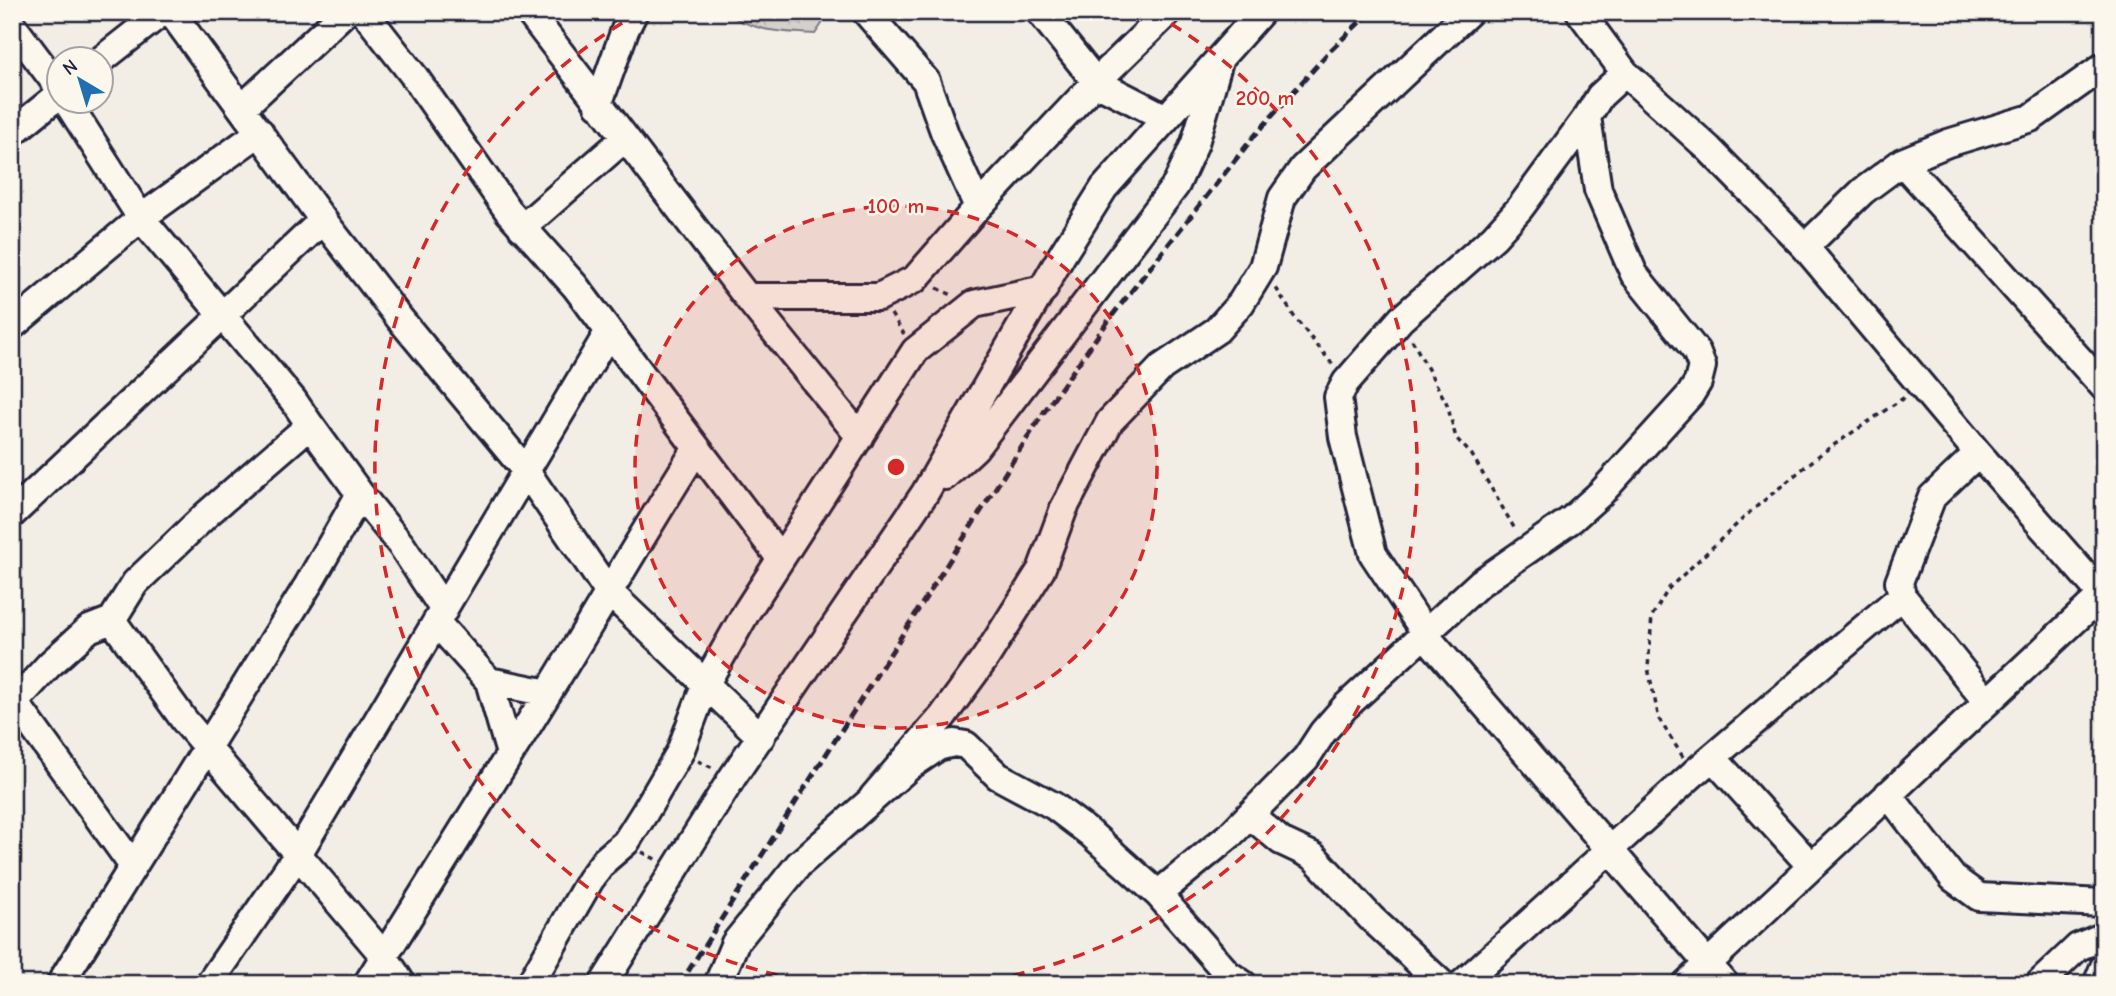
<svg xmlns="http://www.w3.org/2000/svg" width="2116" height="996" viewBox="0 0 2116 996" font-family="'Comic Neue',sans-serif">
	<defs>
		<pattern id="forest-crowns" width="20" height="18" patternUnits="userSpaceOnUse" patternTransform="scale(1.75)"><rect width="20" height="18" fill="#d4d1cc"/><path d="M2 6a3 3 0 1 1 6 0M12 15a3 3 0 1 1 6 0" fill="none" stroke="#b6b3b0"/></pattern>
	</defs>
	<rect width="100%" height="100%" fill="#f2eee5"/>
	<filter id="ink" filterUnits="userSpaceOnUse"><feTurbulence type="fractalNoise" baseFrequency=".0143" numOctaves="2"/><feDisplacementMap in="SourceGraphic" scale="14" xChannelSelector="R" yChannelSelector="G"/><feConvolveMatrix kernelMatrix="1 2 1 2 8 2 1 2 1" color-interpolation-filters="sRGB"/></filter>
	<g filter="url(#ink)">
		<path fill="url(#forest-crowns)" stroke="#7b7a84" stroke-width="2" d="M726,12H830L815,34C783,32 752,32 726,12Z"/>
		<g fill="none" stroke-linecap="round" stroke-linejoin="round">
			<defs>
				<path id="minor" d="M171,12L323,220L400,319L526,471L607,590L761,737
					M364,12L414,76L509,212L575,286L697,448
					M529,12L747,297
					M1580,12L1625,73L1709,149L1805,247L1978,453L2104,597
					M12,25L60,89
					M101,60L162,12
					M598,105L625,30L634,12
					M242,108L345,12
					M1164,117L1096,82L1168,12
					M1587,117L1520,208L1494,237L1401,319L1346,382L1338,397L1343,437L1373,554L1432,643L1725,984
					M260,132L141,218L293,400L310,425
					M12,133L60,94
					M1902,162L2104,387
					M978,207L1096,82L1040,12
					M522,228L624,139
					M1805,247L1863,191L1902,162L1948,143L2031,118L2104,66
					M12,326L141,218L67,102
					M860,437L747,297H879L915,279L978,207L945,134L926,81L866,12
					M1978,453L1932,497L1899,582L1902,596L1987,702
					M945,476L975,448L1176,185L1195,143L1219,61
					M360,494L402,546L444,610
					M12,514L323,220
					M112,620L184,720L384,956L402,984
					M436,622L489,681L548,693
					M12,698L133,866
					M15,702L49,665L89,629L112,620L135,583L207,514L310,425L360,494L308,585L60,984
					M510,754C574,653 633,549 697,448L780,558
					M1713,758L1811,866
					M1888,794L1953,878L1979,897L2104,903
					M873,797L943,716L986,657L1041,570L1064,508L1110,421L1162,367L1217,330L1241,303L1263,267L1282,198L1303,168L1469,12
					M1250,815L1281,841L1313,856L1371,918L1442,984
					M1158,894L1230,835L1306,758L1323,732L1345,707L1480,583L1572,519L1601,493L1690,395L1698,382L1702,366L1696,351L1634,274L1598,190L1587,117L1600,96L1625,73
					M209,984L298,854L608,333
					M367,984L510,754L489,681
					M530,984L590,880L605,860L626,842L645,812L680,752L705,685L747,611L915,351L974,304L1044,289
					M603,984L732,778L925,493L1062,255L1104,188L1261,12
					M718,984L735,943L799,864L910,766L938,747L954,743L966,745L998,776L1054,806L1091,834L1158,894L1228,974L1243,984
					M1462,984L1694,773L1902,596
					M1686,984L2104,593
					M2039,984L2078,947L2104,936
					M2097,984L2104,967"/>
			</defs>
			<use href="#minor" stroke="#22223b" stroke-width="32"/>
			<path stroke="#22223b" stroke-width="3.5" stroke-dasharray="5 5" stroke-linecap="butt" d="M937,288L952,295
				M1276,288L1295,318L1334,366
				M891,314L904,334
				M1412,340L1447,404L1456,438L1472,455L1516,531
				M1683,757L1659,719L1648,668L1652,616L1669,588L1750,512L1822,453L1905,397
				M698,761L713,768
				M642,852L657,860
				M556,980L571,984"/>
			<use href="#minor" stroke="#fbf7ec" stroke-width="26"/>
			<path stroke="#22223b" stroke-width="5" stroke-dasharray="10 5" stroke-linecap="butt" d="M680,984L1044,412L1111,317L1251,140L1327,54L1370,12"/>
		</g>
	</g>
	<circle cx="896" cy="467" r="261" fill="#d62828" fill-opacity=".12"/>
	<g fill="none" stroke="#d62828" stroke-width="3.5" stroke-dasharray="12 9">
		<circle cx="896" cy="467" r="261"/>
		<path d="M819 983A522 522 0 0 1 639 13M1153 13A522 522 0 0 1 973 983"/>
	</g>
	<circle cx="896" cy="467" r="10" fill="#d62828" stroke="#fbf7ec" stroke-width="3.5"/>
	<g font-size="21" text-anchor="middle" font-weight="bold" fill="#d62828" stroke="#fbf7ec" stroke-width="5" stroke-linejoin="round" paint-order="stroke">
		<text x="1265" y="105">200 m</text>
		<text x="896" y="213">100 m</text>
	</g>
	<rect width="2116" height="996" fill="none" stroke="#fbf7ec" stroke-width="42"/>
	<rect x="21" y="21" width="2074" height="954" fill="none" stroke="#22223b" stroke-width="2.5" filter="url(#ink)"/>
	<g transform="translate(80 80) rotate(322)"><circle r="33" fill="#fbf7ec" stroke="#a4a2a5" stroke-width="2"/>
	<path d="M0-5L12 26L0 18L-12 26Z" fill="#1f6fb2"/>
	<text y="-10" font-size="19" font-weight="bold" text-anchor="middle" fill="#22223b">N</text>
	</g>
</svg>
